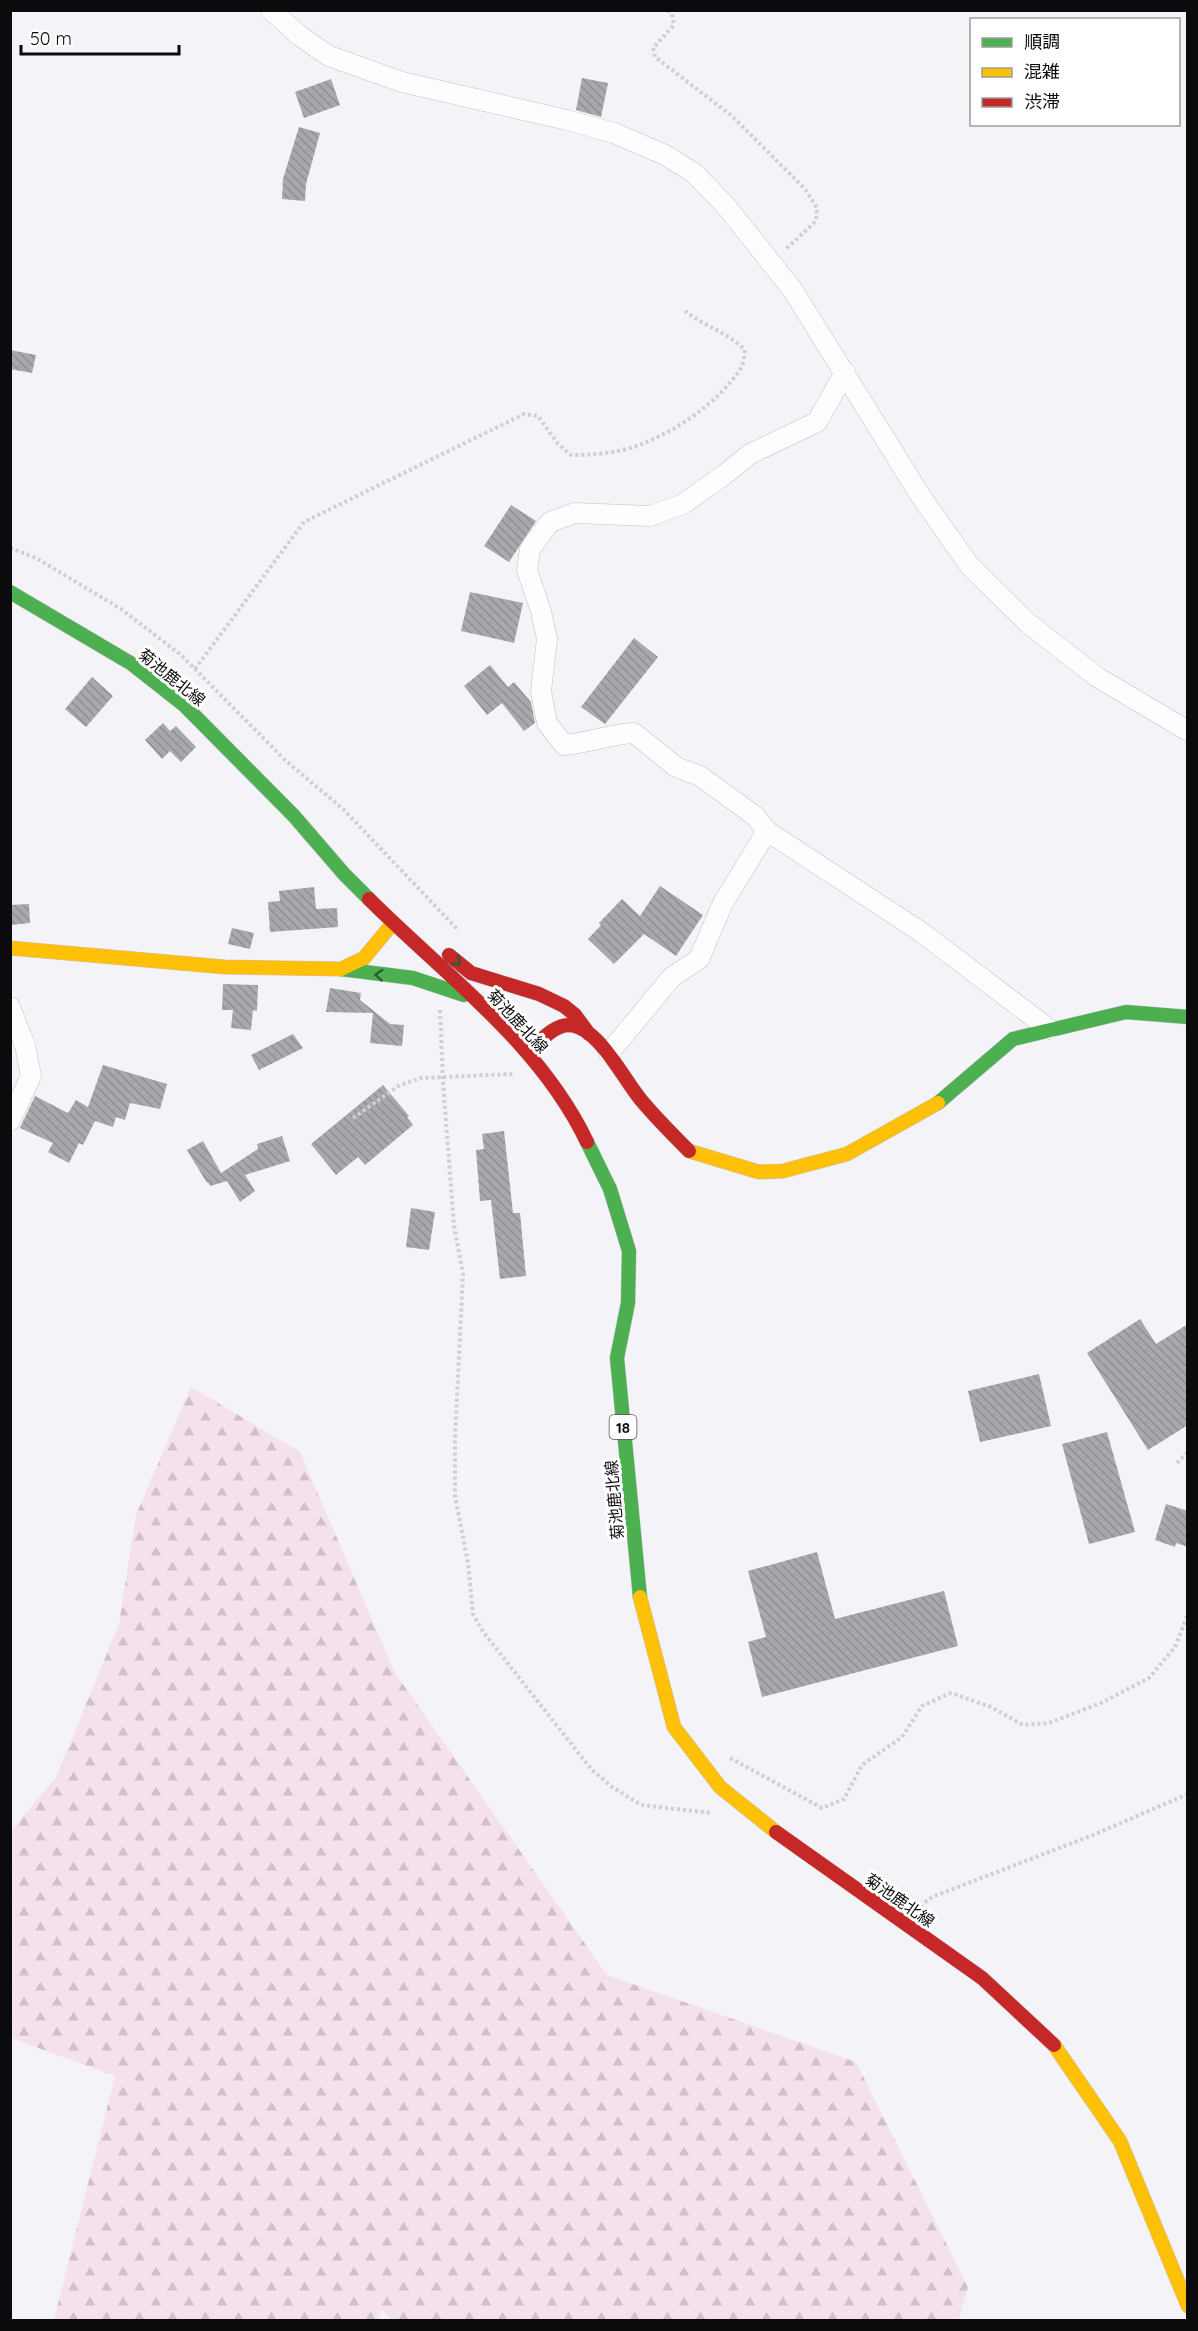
<svg xmlns="http://www.w3.org/2000/svg" width="1198" height="2331" viewBox="0 0 1198 2331" font-family="Quicksand,'Noto Sans JP',sans-serif">
	<defs>
		<pattern id="forest-firs" width="22" height="20" patternUnits="userSpaceOnUse" patternTransform="scale(1.5)"><rect width="22" height="20" fill="#f5e1ee"/><path d="M5 1l3.5 6h-7zM16 11l3.5 6h-7z" fill="#d1c0cb"/></pattern>
		<pattern id="building-back-hatch" width="6" height="6" patternUnits="userSpaceOnUse" patternTransform="scale(1.5)"><rect width="6" height="6" fill="#a8a9ad"/><path d="M-1 5l2 2M0 0l6 6M5-1l2 2" fill="none" stroke="#8f9094"/></pattern>
	</defs>
	<rect width="100%" height="100%" fill="#f3f3f8"/>
	<path fill="url(#forest-firs)" d="M191,1387L300,1452L395,1673L607,1975L856,2062L968,2287L959,2320H393L382,2310L378,2320H54L115,2076L11,2038V1831L56,1777L119,1624L136,1515Z"/>
	<path fill="url(#building-back-hatch)" d="M582,78L608,83L601,117L576,110Z
		M331,79L340,105L304,118L295,92Z
		M299,127L320,133L306,184L305,201L282,199L283,179Z
		M10,350L36,355L32,373L10,369Z
		M511,505L536,521L509,562L484,546Z
		M470,592L523,603L514,643L461,631Z
		M634,638L658,657L605,724L581,707Z
		M490,665L508,687L514,682L531,702L535,723L524,731L502,703L487,715L464,686Z
		M92,677L113,696L86,727L65,709Z
		M163,723L170,731L176,726L196,747L181,762L170,751L162,759L145,740Z
		M660,886L703,915L676,956L644,934L614,964L588,939L601,925L599,923L622,899L640,916Z
		M314,887L316,909L337,908L338,927L270,932L268,902L280,901L279,891Z
		M29,904L30,923L10,925V905Z
		M232,928L254,933L250,949L228,944Z
		M223,984L258,985L257,1011L253,1010L251,1030L231,1028L233,1010H222Z
		M330,988L361,993L360,1000L390,1024L404,1025L402,1046L370,1043L373,1013L326,1012Z
		M293,1034L303,1048L259,1070L251,1055Z
		M103,1065L167,1084L160,1109L130,1103L125,1120L116,1117L113,1127L95,1121L83,1145L79,1143L69,1163L48,1152L53,1143L20,1128L35,1096L68,1113L76,1100L88,1107Z
		M383,1085L409,1116L407,1117L413,1125L365,1165L358,1157L336,1175L311,1144Z
		M504,1131L513,1213H520L526,1276L500,1279L491,1200L480,1201L476,1150L484,1149L482,1134Z
		M282,1136L290,1161L245,1175L255,1191L240,1202L227,1181L210,1186L208,1182L207,1183L187,1150L203,1141L221,1173L258,1149L257,1144Z
		M411,1208L435,1212L429,1250L406,1247Z
		M1140,1319L1156,1344L1188,1324V1425L1148,1450L1087,1353Z
		M1039,1374L1051,1426L980,1442L968,1391Z
		M1107,1432L1135,1532L1089,1544L1062,1444Z
		M1166,1504L1188,1511V1547L1176,1543L1175,1547L1155,1540Z
		M817,1552L835,1619L944,1591L958,1646L762,1697L748,1642L766,1637L748,1571Z"/>
	<g fill="none" stroke-linecap="round" stroke-linejoin="round">
		<defs>
			<path id="street" d="M271,10L300,36L329,56L402,82L567,120L614,133L665,155L694,173L725,205L792,289L920,495L969,565L1029,624L1097,677L1188,731
				M845,372L817,422L750,454L724,475L683,504L650,516L575,513L550,522L530,549L527,570L541,611L547,639L541,691L547,723L564,745C588,743 611,734 634,733L676,767L700,776L755,816L767,831L921,932L1049,1029
				M10,1007L25,1045L31,1076L10,1121
				M609,1053L672,977L699,959L723,903L767,831"/>
			<path id="fast" d="M10,592L132,664L184,705L294,816L344,874L369,899
				M341,969L413,978L464,995
				M938,1103L1013,1039L1126,1012L1188,1017
				M587,1142L610,1189L629,1251L628,1303L617,1358L640,1597"/>
			<path id="slow" d="M10,948L225,967L341,969L364,958L393,923
				M689,1151L759,1172L783,1171L847,1154L938,1103
				M640,1597L674,1727L720,1787L776,1832
				M1054,2045L1120,2141L1188,2306"/>
			<path id="jam" d="M369,899C445,975 540,1043 587,1142
				M449,955L471,973L539,994L564,1006L575,1015L589,1034
				M527,1052C539,1043 553,1025 569,1025C598,1026 624,1080 641,1100C656,1118 672,1134 689,1151
				M776,1832L982,1978L1054,2045"/>
		</defs>
		<use href="#street" stroke="#c2c2c6" stroke-width="21"/>
		<use href="#fast" stroke="#c2c2c6" stroke-width="15"/>
		<use href="#slow" stroke="#c2c2c6" stroke-width="15"/>
		<use href="#jam" stroke="#c2c2c6" stroke-width="15"/>
		<path stroke="#d0d0d3" stroke-width="4" stroke-dasharray="3 3" stroke-linecap="butt" d="M668,10L672,14L674,25L653,48L655,57L732,116L805,189L817,208L816,221L785,250
			M10,548L36,558L121,609L181,655L285,760L344,810L459,931
			M195,669L304,522L524,414L538,416L558,444L571,455C593,455 619,453 639,445C677,431 719,402 741,368C744,363 744,356 745,350C728,333 704,326 685,311
			M440,1010L443,1082L454,1226L463,1274L455,1438V1496L468,1563L473,1614L484,1633L591,1769L612,1787L641,1805L711,1813
			M353,1118L400,1085L421,1078L513,1074
			M1177,1463L1188,1452
			M730,1758L822,1808L844,1799L862,1765L902,1737L922,1706L951,1693L991,1707L1023,1725L1049,1723L1101,1703L1149,1678L1175,1647L1188,1614
			M920,1906L932,1897L1093,1835L1188,1794"/>
		<use href="#street" stroke="#fdfdfe" stroke-width="20"/>
		<use href="#fast" stroke="#4caf50" stroke-width="14"/>
		<use href="#slow" stroke="#ffc107" stroke-width="14"/>
		<use href="#jam" stroke="#c62828" stroke-width="14"/>
	</g>
	<defs><path id="oneway-chevron" d="M-2-3.5L2.5 0L-2 3.5" fill="none" stroke-width="1.6" stroke-linecap="round" stroke-linejoin="round" transform="scale(1.5)"/></defs>
	<g stroke="#2c5d2f">
		<use href="#oneway-chevron" transform="translate(457 962) rotate(39)"/>
		<use href="#oneway-chevron" transform="translate(379 975) rotate(-177)"/>
	</g>
	<g text-anchor="middle" dominant-baseline="central" stroke-width="6" stroke-linejoin="round" paint-order="stroke">
		<rect fill="#fff" stroke="#545456" stroke-width="1.5" x="609.5" y="1415" width="27" height="24" rx="4.5"/>
		<g font-size="15" font-weight="bold" fill="#0b0b0e">
			<text x="623" y="1427">18</text>
		</g>
		<g font-size="16" fill="#0b0b0e" stroke="#fff">
			<text transform="translate(172 677) rotate(39)">菊池鹿北線</text>
			<text transform="translate(518 1021) rotate(47)">菊池鹿北線</text>
			<text transform="translate(614 1500) rotate(-95)">菊池鹿北線</text>
			<text transform="translate(900 1900) rotate(35)">菊池鹿北線</text>
		</g>
	</g>
	<rect width="1198" height="2331" fill="none" stroke="#0b0b0e" stroke-width="24"/>
	<rect x="970" y="18" width="210" height="108" fill="#ffffff" stroke="#9d9d9f" stroke-width="1.5"/>
	<rect x="982" y="38" width="30" height="9" fill="#4caf50" stroke="#9d9d9f" stroke-width="1.5"/>
	<text x="1024" y="48" font-size="18" fill="#0b0b0e">順調</text>
	<rect x="982" y="68" width="30" height="9" fill="#ffc107" stroke="#9d9d9f" stroke-width="1.5"/>
	<text x="1024" y="78" font-size="18" fill="#0b0b0e">混雑</text>
	<rect x="982" y="98" width="30" height="9" fill="#c62828" stroke="#9d9d9f" stroke-width="1.5"/>
	<text x="1024" y="108" font-size="18" fill="#0b0b0e">渋滞</text>
	<path d="M21 45v9h158v-9" fill="none" stroke="#0b0b0e" stroke-width="3"/>
	<text x="30" y="45" font-size="18" fill="#0b0b0e" stroke="#ffffff" stroke-width="4.5" paint-order="stroke">50 m</text>
</svg>
